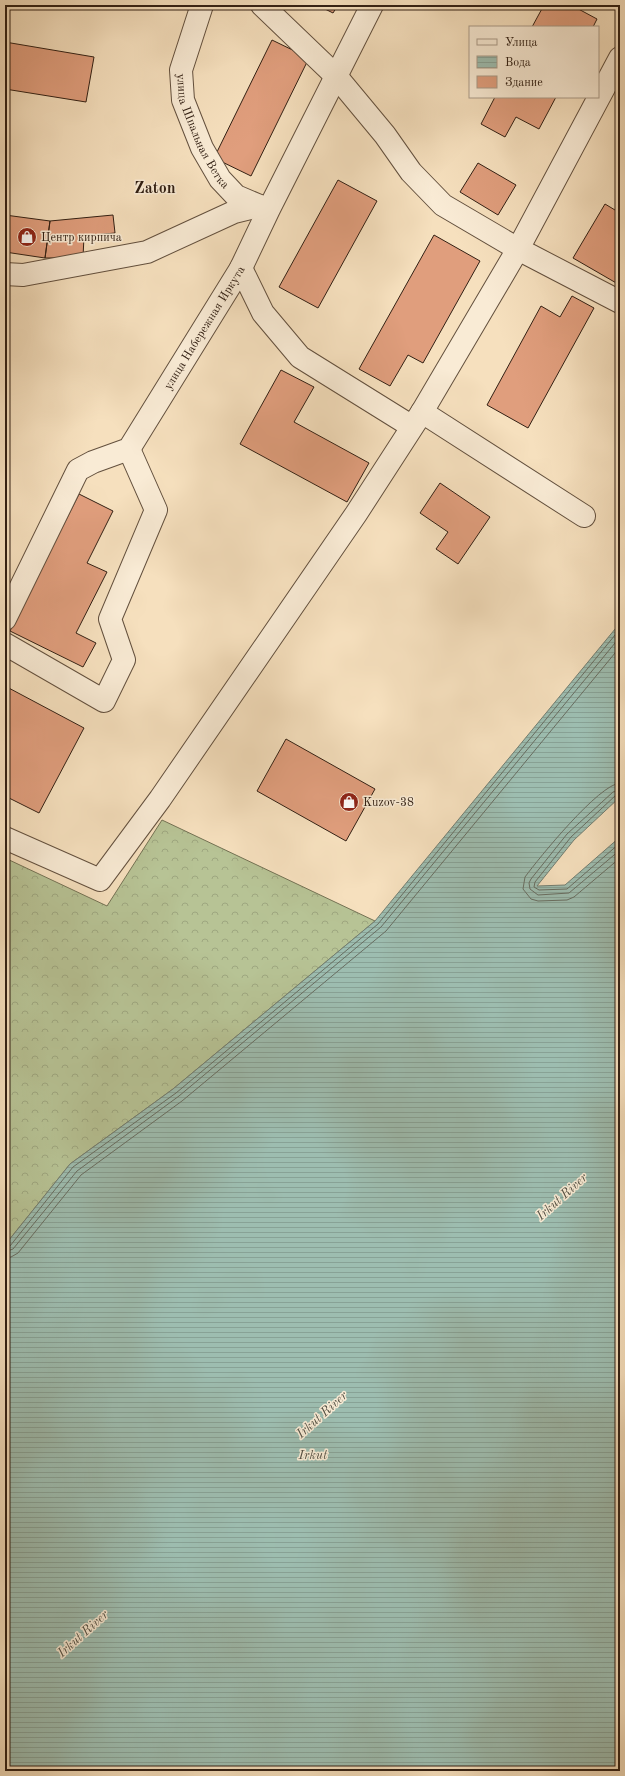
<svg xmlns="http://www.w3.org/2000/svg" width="625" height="1776" font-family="'Old Standard TT',serif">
<defs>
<pattern id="forest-crowns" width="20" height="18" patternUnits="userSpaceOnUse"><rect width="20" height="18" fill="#b7c395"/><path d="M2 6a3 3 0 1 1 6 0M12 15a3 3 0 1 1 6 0" fill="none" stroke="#9ea780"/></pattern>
<pattern id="water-rules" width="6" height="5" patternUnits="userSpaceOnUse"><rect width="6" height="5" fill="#9dbdb0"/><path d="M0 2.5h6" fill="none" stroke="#88a296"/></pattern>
</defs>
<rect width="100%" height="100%" fill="#f6e0be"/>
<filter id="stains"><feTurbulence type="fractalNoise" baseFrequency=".005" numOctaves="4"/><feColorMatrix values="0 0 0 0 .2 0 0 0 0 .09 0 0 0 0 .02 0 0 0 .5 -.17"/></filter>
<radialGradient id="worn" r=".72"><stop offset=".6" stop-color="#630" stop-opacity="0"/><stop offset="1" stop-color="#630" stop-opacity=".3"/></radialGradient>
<path fill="url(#forest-crowns)" stroke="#747254" d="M162,820L375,921L173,1089L70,1164L5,1245V858L107,906Z"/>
<path fill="url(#water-rules)" stroke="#727e72" d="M620,623V797L574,840L537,886L565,885L620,837V1771H5V1245L70,1164L173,1089L375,921Z"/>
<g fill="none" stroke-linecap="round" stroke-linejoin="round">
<path stroke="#686e62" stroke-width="1" d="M620,783C599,784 539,858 525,877L523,889L531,899L538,901L567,900L574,897L620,858
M620,789L613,792L567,834L531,879L529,883L530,889L538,895L569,893L620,850
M620,794L616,795L571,837L535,882L534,887L539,890L567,889L620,843
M5,1247L10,1246L73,1167L176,1093L378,924L620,629
M5,1252L13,1249L77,1171L179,1096L381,927L620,637
M5,1258L11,1257L18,1253L81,1175L182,1101L386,931L620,647"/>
</g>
<path fill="#e09e7d" stroke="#322014" d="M148,5H165V8Z
M317,5H338L333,13Z
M544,5H571L597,19L593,27H532Z
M272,40L309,58L251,176L214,158Z
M5,42L94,57L86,102L5,89Z
M495,97H556L539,129L516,117L505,137L481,124Z
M478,163L516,185L498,215L460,192Z
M338,180L377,201L318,308L279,287Z
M605,204L620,213V280L618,284L573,258Z
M5,215L50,221L45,258L5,252Z
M113,215L115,233L84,236L83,258H45L50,221Z
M434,235L480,261L423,363L408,355L390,386L359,369Z
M572,296L594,308L528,428L487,405L541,306L560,317Z
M281,370L314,387L294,422L369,463L347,502L240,444Z
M440,483L490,517L458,564L436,549L448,532L420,513Z
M79,494L113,511L87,563L107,572L76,633L96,643L83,667L10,631Z
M5,686L84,728L39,813L5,796Z
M286,739L375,789L346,841L257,791Z"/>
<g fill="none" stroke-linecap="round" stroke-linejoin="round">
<g stroke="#63503e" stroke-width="24">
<g id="minor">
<path id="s1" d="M202,5L181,70L183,100L202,148L220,179L236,196L262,207"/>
<path d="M262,5L336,76L385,135L411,172L443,205L518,249L620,302"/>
<path d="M241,268L263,313L300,357L411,426"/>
<path d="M5,274L23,275L147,252L234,212L259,206"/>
<path d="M422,412L584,516"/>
<path id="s2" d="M5,619L78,470L93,462L129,449L241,268L269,209L372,5"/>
<path d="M5,644L104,701L124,660L110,619L156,510L129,449"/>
<path d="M5,838L100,880L160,799L356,514L422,412L518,249L620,58"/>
</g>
</g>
<use href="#minor" stroke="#f9ebd5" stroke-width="22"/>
</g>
<defs>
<g id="shop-disc" transform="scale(1)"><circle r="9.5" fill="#8f2418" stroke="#f9ebd5"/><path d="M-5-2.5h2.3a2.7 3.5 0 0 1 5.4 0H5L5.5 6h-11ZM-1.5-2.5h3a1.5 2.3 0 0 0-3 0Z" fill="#fff"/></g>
</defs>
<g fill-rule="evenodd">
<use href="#shop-disc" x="27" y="237"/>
<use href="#shop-disc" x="349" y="802"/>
</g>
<g text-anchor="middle" stroke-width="3" stroke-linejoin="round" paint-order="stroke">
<g font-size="12" fill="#322014" stroke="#f9ebd5">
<text dy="4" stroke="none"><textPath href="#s1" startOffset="134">улица Шпальная Ветка</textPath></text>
<text dy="4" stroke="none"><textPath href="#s2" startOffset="364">улица Набережная Иркута</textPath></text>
</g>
<g font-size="12" fill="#322014" stroke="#f9ebd5" text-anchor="start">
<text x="41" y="241">Центр кирпича</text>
<text x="363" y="806">Kuzov-38</text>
</g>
<g font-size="13" font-style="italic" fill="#524f43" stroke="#f9ebd5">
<text transform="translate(561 1196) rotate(-42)" y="5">Irkut River</text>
<text transform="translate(321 1414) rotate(-42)" y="5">Irkut River</text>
<text x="313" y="1459">Irkut</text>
<text transform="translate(82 1633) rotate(-42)" y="5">Irkut River</text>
</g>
<g font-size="16" font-weight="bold" fill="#322014" stroke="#f9ebd5">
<text x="155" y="193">Zaton</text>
</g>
</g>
<rect width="625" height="1776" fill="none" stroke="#f6e0be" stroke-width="20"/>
<rect x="6" y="6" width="613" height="1764" fill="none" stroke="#322014" stroke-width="2"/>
<rect x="10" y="10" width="605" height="1756" fill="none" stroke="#322014"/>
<rect x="469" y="26" width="130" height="72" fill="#f9ebd5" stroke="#a99a88"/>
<rect x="477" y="39" width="20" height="6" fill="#f9ebd5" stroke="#a99a88"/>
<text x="505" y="46" font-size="12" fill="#322014">Улица</text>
<rect x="477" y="56" width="20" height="12" fill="url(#water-rules)" stroke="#a99a88"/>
<text x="505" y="66" font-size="12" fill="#322014">Вода</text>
<rect x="477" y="76" width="20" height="12" fill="#e09e7d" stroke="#a99a88"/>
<text x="505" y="86" font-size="12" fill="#322014">Здание</text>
<rect width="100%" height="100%" filter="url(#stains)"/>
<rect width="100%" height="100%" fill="url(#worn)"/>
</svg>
